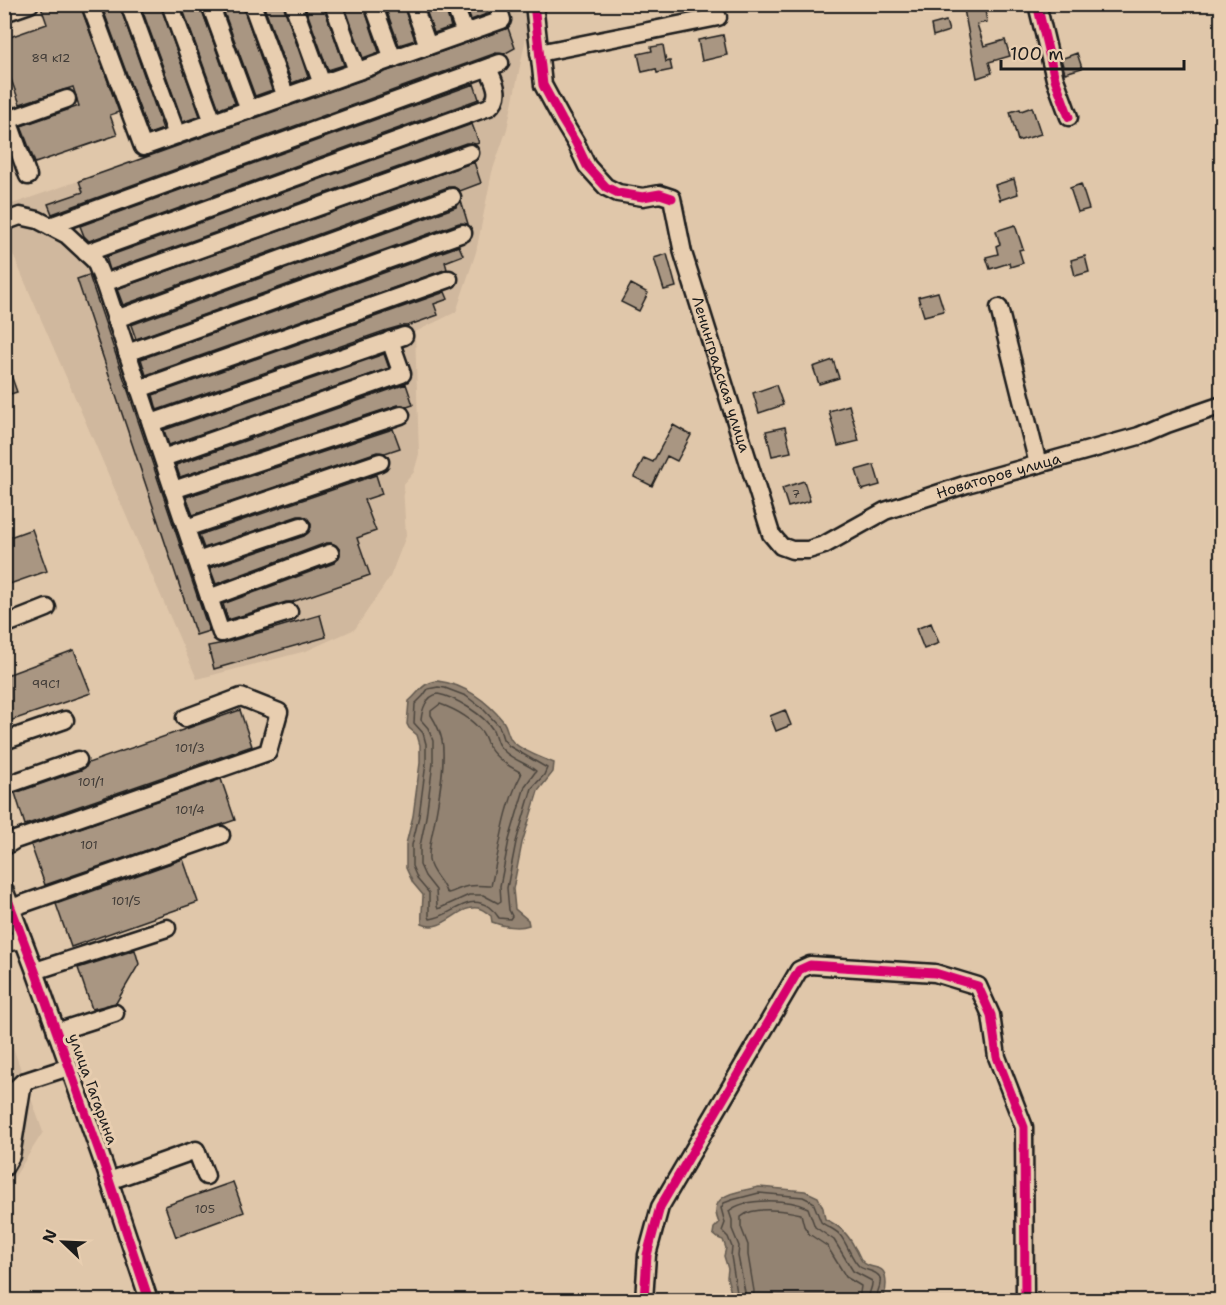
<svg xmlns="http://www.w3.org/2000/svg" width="1226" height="1305" font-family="'Shantell Sans',sans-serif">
<rect width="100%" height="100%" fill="#e0c7aa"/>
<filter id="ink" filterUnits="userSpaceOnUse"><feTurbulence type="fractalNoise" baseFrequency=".0167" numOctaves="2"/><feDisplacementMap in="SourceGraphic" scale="12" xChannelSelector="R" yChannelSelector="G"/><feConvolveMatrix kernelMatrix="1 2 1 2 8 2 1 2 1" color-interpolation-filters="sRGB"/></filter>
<g filter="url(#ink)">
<path fill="#d0b89e" d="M84,5H529L531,13L507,129L492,172L476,252L456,312L415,332L419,454L414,472L403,485L406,536L390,577L355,629L306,651L197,679L5,236L4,207L141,159Z
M4,1022L43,1132L5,1192H4Z"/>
<path fill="#938372" stroke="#635a50" stroke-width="1.5" d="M438,681C464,684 487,701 503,721C508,728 507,736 513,742C524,752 540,757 554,763L553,772L538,791L522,843L513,889L515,909L528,920L529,925C518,929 502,926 492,922L491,916C487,913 483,909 478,908C459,904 443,934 422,924C421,917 423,903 423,895L413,883L406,868V844L413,816L420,763V745L417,735L409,728L407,724L409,701C421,691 421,683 438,681Z
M759,1187L805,1191L818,1197L823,1208L825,1219C840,1226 848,1234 855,1248C858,1252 859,1257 862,1261C872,1273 886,1260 886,1284C886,1292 884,1296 878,1300H728L731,1293L727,1277L728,1269L724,1256L726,1248L723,1240L718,1238L713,1234L714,1228L719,1223C706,1193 738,1192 759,1187Z"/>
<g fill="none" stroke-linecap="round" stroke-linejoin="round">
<path stroke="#4c453e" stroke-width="1.5" d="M438,687L445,688L466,696L483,709L499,726L503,739L509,746L547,768L544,775L532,788L516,842L507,888L509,910L512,916L510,919L499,918C496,913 494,911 489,907C467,892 452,917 430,919L429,916V893L418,880L412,866V845L419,816L426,763V744L423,733L414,723L415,704L423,696L428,689Z
M438,694C455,697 484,715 493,730C497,739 495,743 504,751C513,760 526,763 536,771L525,786L509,840L500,886L501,901L498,903L483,895H469L438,909L437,906L436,890L425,876L420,865V846L426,817L433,763V741L428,728L421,720C422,710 426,696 438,694Z
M440,704C457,710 471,718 482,732C485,736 486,741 488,745C494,758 508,766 520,772L521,775C503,809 500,849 491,886C484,886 477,885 469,886C462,887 455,891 448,893L446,892C442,880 430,872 429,860C428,846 433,833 435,819C439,798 446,761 442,740C440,731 436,723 431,715V711Z
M734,1300L737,1293L731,1256L732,1247L728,1237L722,1231L725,1223L721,1208L724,1203L732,1200L759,1193L803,1197L813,1202L821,1222C827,1227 835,1229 840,1235C847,1243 852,1261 860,1267C866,1271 878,1271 880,1278C882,1287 876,1293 875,1300
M743,1300L745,1292L738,1256L739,1246L732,1229V1220L729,1211C744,1197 790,1199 808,1208L815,1227L834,1240L853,1271L872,1281C873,1288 868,1293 868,1300
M753,1300L754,1291L748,1255V1245L741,1227V1217C753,1206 785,1210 801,1214L804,1226L809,1234L827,1246L846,1277L861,1286L859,1300"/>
</g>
<path fill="#a99682" stroke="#1c1c1c" stroke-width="1.5" d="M40,4H80L119,112L110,115L117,135L35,163L21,126L79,106L73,87L20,104L4,60V39L47,24Z
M101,4H119L163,129L149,134Z
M140,4H160L200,116L183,122Z
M181,4H200L235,103L219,109Z
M221,4H242L272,90L255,96Z
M263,4H283L308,77L292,83Z
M304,4H323L344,65L328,70Z
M344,4H363L379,52L363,58Z
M384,4H403L415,40L399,45Z
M424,4H444L451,27L434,33Z
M465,4H487L489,13L471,20Z
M963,4H984L987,22L977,24L984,46L1005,40L1010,56L989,62L992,73L977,78Z
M946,21L949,31L933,36L931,25Z
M508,28L515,48L504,54L496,53L52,214L48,204L83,192L79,181Z
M723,35L727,55L702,61L698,40Z
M663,45L666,62L670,61L672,70L657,73L656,69L642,72L638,54L652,51L651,47Z
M1077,53L1082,68L1065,73L1061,59Z
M474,84L479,99L89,241L84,236L80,226Z
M1032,107L1041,134L1018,141L1010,112L1020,109L1021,111Z
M472,124L479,143L476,144L471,143H466L110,270L106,257Z
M474,162L481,183L460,191L454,187H448L123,305L117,289Z
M1014,179L1018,194L1000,200L995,185Z
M1081,184L1089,209L1078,212L1070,188Z
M461,201L468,224L459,223L136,339L131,325L456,207Z
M1015,225L1023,249L1019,250L1023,263L1010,267L1009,263L990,269L986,257L998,254L996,246L1000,244L996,231Z
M459,246L463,255L445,262L447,269L146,375L141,359Z
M667,254L676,287L664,290L654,258Z
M1085,256L1089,272L1075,276L1071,260Z
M89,275L209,631L196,635L77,279Z
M631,284L648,293L639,311L621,302Z
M445,292L448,299L434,304L438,315L407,326H401L387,330L157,410L153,395Z
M938,292L944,311L924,316L918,297Z
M384,354L389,368L169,445L164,430Z
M833,360L839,378L819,384L813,367Z
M4,361H6L17,392L4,396Z
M406,384L413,405L407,407L403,405H398L180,477L176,465Z
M776,385L783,405L759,413L753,393Z
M849,405L859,441L838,446L829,411Z
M673,425L691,435L677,461L667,456L652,486L634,477L644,458L653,462Z
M785,427L791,452L772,456L766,431Z
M393,429L400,448L385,453L377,452L193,515L186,497Z
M874,465L880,485L862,490L856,470Z
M376,475L382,494L364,500L376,531L357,538L370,575L292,602H286L228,620L223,604L334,563L338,559L340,555V550L336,545L331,543H326L216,584L210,568L304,536L309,532L311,527V523L307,518L302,516H298L204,548L199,535Z
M804,481L810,501L788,507L782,488Z
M32,529L47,571L4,586V539Z
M320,615L326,637L214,669L208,646L224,643Z
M931,623L939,643L924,649L916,629Z
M74,650L91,693L4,723V676Z
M240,710L252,746L25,825L15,793L81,770L86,767L88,763Z
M785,710L791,725L776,731L770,716Z
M221,779L235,820L45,885L31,845Z
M183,859L198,902L71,947L56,904Z
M135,950L139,964L116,1003L92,1009L78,968Z
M233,1182L244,1212L176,1237L165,1206Z"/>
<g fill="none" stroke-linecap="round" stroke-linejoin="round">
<g stroke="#1c1c1c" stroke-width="21">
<g id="minor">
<path d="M90,4L143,147L502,20L497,4"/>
<path d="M129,4L177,135"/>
<path d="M170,4L213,122"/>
<path d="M210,4L249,110"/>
<path d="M252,4L286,97"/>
<path d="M293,4L322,84"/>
<path d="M333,4L357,71"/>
<path d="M373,4L393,59"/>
<path d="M413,4L428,46"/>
<path d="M454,4L465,33"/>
<path id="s1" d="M534,4L543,85L562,120L576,143L587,166L606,187L618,193L643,197L660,194L672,198L683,253L771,534L781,546L792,550H808L824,545L885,511L967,484L1139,436L1167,424L1222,405"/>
<path d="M1037,4L1055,79L1069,117"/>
<path d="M4,13L30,4"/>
<path d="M539,53L718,17"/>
<path d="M4,109L28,176"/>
<path d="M8,120L67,99"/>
<path d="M4,222L20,216L38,220L67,235L95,261L104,283L221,633L289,612"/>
<path d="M50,226L500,63"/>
<path d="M86,253L489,107C503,95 494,82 488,68"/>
<path d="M104,283L470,153"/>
<path d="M999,308L1038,464"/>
<path d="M116,319L452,197"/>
<path d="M127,353L463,233"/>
<path d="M139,389L449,279"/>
<path d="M151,423L404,336"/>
<path d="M163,458L402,374L390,340"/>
<path d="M173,490L401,415"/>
<path d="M186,528L380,462"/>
<path d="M197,561L301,526"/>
<path d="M209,598L330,553"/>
<path d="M4,625L47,608"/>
<path d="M4,741L65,720"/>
<path d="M4,786L78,760"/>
<path d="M4,847L15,840L268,752L279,712L241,697L185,718"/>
<path d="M4,889L35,971L105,1168L149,1300"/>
<path d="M11,908L221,835"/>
<path d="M4,943L23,940"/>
<path d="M35,971L167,928"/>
<path d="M56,1032L115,1013"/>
<path d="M4,1099L23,1082L69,1067"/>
<path d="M4,1168L11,1156L23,1082"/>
<path d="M109,1181L196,1150L206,1176"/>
<path d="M644,1300L647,1255L660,1207L799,970L810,965L935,973L978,986L991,1015L997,1057L1024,1127L1025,1300"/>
</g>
</g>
<use href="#minor" stroke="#e8ceb0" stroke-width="16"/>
<g stroke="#e8ceb0" stroke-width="13">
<path id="cycleway" d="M534,4L543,85L562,120L576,143L587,166L606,187L618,193L643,197L660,194L672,198
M1037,4L1055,79L1069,117
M4,889L35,971L105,1168L149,1300
M644,1300L647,1255L660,1207L799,970L810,965L935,973L978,986L991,1015L997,1057L1024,1127L1025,1300"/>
</g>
<use href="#cycleway" stroke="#d6006c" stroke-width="9"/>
</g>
</g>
<g text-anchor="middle" stroke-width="6" stroke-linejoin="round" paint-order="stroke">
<g font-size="12" fill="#3f3a36">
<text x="51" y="62">89 к12</text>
<text x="796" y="498">7</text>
<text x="46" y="688">99С1</text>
<text x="190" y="752">101/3</text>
<text x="91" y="786">101/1</text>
<text x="190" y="814">101/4</text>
<text x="89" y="849">101</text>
<text x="126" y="905">101/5</text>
<text x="205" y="1213">105</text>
</g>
<g font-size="15" fill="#1c1c1c" stroke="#e8ceb0">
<text dy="5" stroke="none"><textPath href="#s1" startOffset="454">Ленинградская улица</textPath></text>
<text dy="5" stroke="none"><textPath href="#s1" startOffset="870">Новаторов улица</textPath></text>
<text transform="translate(93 1089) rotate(70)" y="5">улица Гагарина</text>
</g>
</g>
<rect width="1226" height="1305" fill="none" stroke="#e8ceb0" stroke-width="24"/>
<rect x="12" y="12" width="1202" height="1281" fill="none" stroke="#1c1c1c" stroke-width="2" filter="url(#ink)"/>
<g transform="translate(63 1242) rotate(293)" stroke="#e8ceb0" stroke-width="4.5" paint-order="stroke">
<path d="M0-4.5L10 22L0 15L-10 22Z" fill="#1c1c1c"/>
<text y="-9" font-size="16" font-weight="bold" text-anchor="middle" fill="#1c1c1c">N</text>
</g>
<path d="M1001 60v9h183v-9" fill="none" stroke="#1c1c1c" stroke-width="3"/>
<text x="1010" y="60" font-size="18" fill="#1c1c1c" stroke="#e8ceb0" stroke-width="4.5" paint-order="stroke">100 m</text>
</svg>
